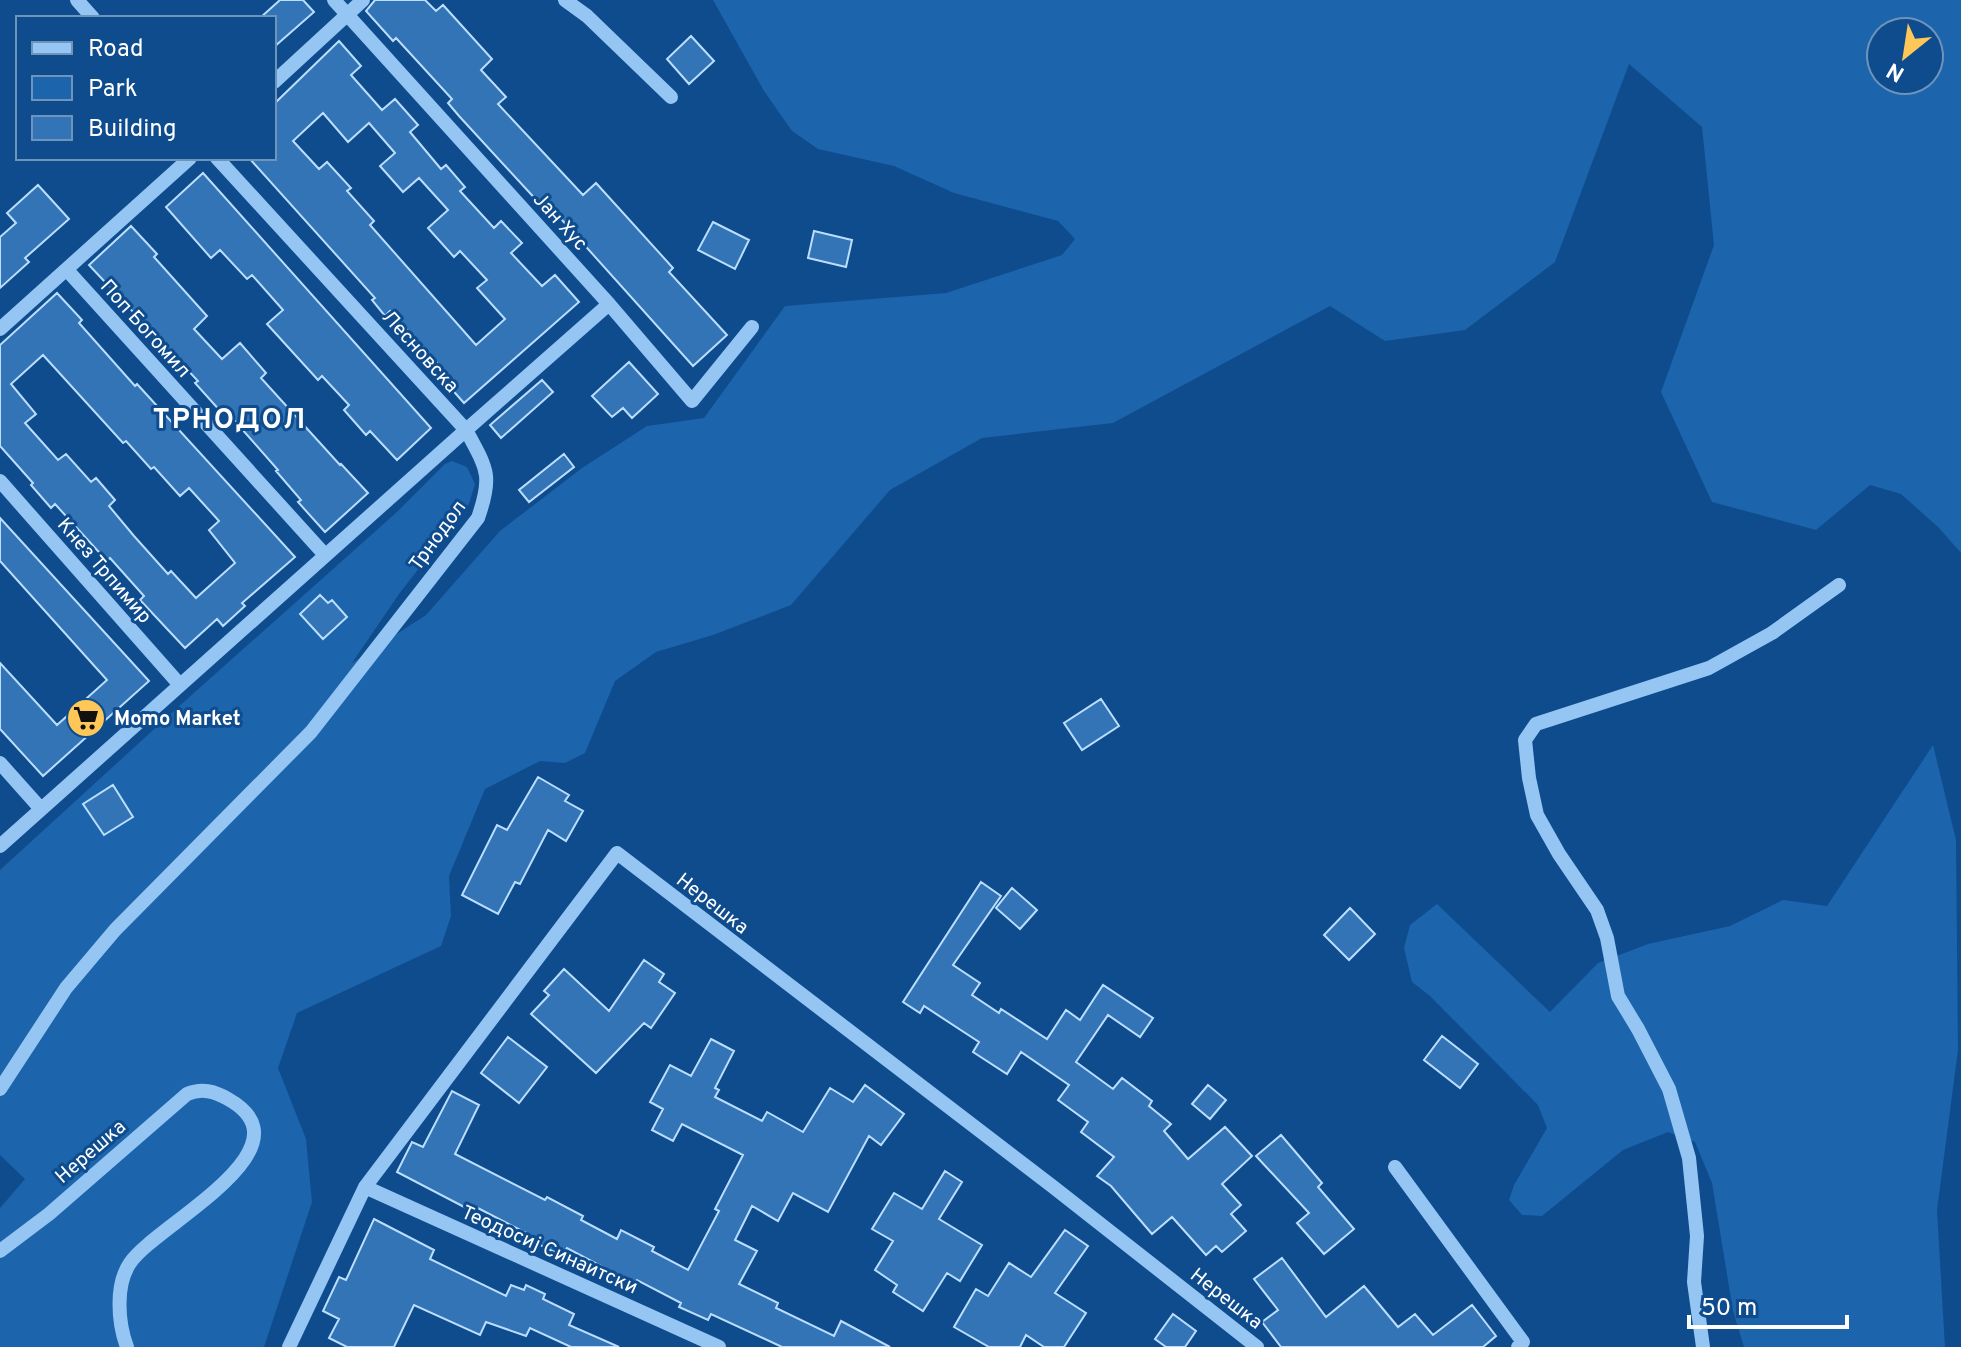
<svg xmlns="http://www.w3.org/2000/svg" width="1961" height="1347" font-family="Overpass,sans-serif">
<rect width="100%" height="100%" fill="#0e4c8d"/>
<path fill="#1c64ab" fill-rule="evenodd" d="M713,0H1961V553L1939,528L1901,494L1870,485L1816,530L1712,502L1661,392L1714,245L1702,127L1629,64L1555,262L1465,330L1385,341L1330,306L1113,423L982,438L890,490L791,605L713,635L656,652L615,681L585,753L565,763L540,761L485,789L449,876L451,916L441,946L297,1013L278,1068L306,1139L312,1202L264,1347H0V1208L25,1179L0,1155V870L186,700L398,511L445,464L452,461L467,467L475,484L469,504L399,594L352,663L426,615L500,531L582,468L647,426L704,418L785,306L946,293L1062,255L1075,239L1058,221L954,193L894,166L818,149L792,131L764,91ZM1881,32H1929V80H1881Z
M1933,745L1956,840L1958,1050L1937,1210L1945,1347H1744L1733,1311L1712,1183L1695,1142L1668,1132L1623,1150L1542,1216L1522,1215L1509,1200L1514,1185L1547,1128L1538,1105L1430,996L1412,982L1404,948L1410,925L1437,904L1550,1012L1598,963L1648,944L1730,926L1783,900L1827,906Z"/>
<path fill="#3274b5" stroke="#bcdefe" stroke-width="2" fill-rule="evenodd" d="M280,0H303L314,12L274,47V18H260Z
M375,0H425L436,11L443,5L492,59L481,70L506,97L498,104L583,195L596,183L673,268L669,272L727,335L693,366L553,210L551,212L542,202L540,204L459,116L448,103L452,99L396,38L393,41L366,11Z
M691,36L714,61L689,84L667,59Z
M339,41L361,66L351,75L382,110L395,99L418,125L410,132L441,169L446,165L465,187L460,191L494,228L501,221L522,243L511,253L542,286L555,275L579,302L464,403L440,376L445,372L390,311L385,316L372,300L375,298L249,158H274V104ZM323,113L348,142L369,123L395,153L380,166L403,192L419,178L448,210L428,228L454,257L460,251L487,280L477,288L505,319L476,345L370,225L374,221L347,191L351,188L327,162L319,169L293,141Z
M203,173L431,428L397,460L370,431L366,435L344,410L349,405L322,376L318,380L267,324L283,310L252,275L247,279L220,250L211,258L166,207Z
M38,185L69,219L25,258L29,262L0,288V237L16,223L7,213Z
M713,222L749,240L735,269L698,250Z
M131,226L157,254L154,257L207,316L194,329L222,359L240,343L266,373L261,378L340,465L341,464L368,493L325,532L298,502L301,500L276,471L278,470L225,410L222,413L195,383L198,381L89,265Z
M814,231L852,240L846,267L808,258Z
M57,293L82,320L79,323L135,386L137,384L295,557L242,603L245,606L223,626L217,619L185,648L140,600L144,596L110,558L107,561L55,504L51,508L31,485L33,483L0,446V345ZM43,355L123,443L126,441L151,469L154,467L180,496L189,488L219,521L209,530L235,563L196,598L171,571L168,574L134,536L109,506L115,500L96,478L91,482L66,454L58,460L25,423L36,414L11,384Z
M629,362L658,394L632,418L623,408L612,417L592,396Z
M542,380L553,392L501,438L490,425Z
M564,454L574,467L529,502L519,490Z
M0,518L149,681L43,776L0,729V663L57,725L107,680L0,561Z
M320,595L328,603L332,600L347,617L323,639L300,614Z
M1101,699L1119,726L1082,750L1064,723Z
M538,777L569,795L565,801L583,811L566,841L548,830L520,884L515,882L498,914L462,895L497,825L507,830Z
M113,785L133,817L104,835L83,804Z
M981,882L1001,896L953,965L980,983L972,995L999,1013L1001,1009L1047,1039L1066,1010L1080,1020L1103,985L1153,1018L1140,1037L1108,1015L1076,1062L1113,1089L1122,1078L1152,1101L1149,1106L1171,1124L1164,1131L1188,1159L1225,1127L1252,1156L1222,1184L1241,1205L1231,1214L1246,1231L1222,1252L1216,1246L1206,1255L1172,1217L1152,1234L1111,1186L1097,1176L1114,1157L1081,1132L1088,1122L1058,1100L1069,1085L1021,1052L1007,1074L973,1052L979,1042L924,1006L920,1013L903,1002Z
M1012,888L1037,910L1020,929L996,908Z
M1350,908L1375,934L1349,960L1324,935Z
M644,960L664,974L659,982L675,993L651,1028L644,1023L596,1073L531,1014L549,995L544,991L564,969L609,1011Z
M1442,1036L1478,1064L1460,1088L1424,1060Z
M508,1037L547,1067L519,1103L481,1073Z
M711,1039L734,1051L715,1088L719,1090L715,1097L762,1121L767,1112L803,1132L830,1088L853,1102L865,1085L904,1114L881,1145L869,1136L828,1212L793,1193L778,1221L752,1206L735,1240L757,1251L739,1284L778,1303L776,1308L834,1336L841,1321L890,1347H782L711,1314L708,1320L679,1307L681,1303L637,1280L635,1284L567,1248L562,1256L526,1238L528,1234L472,1205L470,1210L397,1172L412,1142L423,1147L452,1091L479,1105L455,1154L545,1200L547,1197L583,1216L581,1220L617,1239L621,1230L654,1247L652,1251L688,1270L719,1211L715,1209L743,1155L682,1124L673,1141L652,1130L663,1109L650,1102L670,1065L691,1076Z
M1208,1085L1226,1100L1210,1119L1192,1104Z
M1281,1135L1322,1183L1318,1187L1354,1229L1324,1254L1297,1223L1309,1213L1256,1156Z
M945,1171L962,1182L939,1219L982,1245L960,1281L947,1273L923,1311L893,1292L897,1285L875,1270L893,1241L872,1229L894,1193L922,1209Z
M374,1219L434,1250L430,1259L506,1296L511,1285L524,1290L526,1285L545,1294L543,1299L574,1314L569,1325L619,1347H571L530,1328L526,1336L486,1322L480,1335L414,1305L394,1347H347L329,1338L339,1319L323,1311L339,1277L346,1280Z
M1065,1230L1088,1246L1055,1293L1086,1313L1064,1347H1044L1026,1335L1020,1347H989L954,1327L976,1289L988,1296L1009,1263L1031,1277Z
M1282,1258L1326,1317L1364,1286L1398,1327L1415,1314L1433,1335L1472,1305L1496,1336L1483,1347H1281L1262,1322L1278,1310L1254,1279Z
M1173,1314L1196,1331L1185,1347H1166L1155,1339Z"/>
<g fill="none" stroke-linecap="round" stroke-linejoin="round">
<path stroke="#95c5f3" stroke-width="14" d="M77,0L93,18
M334,0L609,304L692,401L752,327
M565,0L587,16L671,97
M274,82L363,0
M217,158L466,430L609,304
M67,270L325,555
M0,329L190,158
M0,481L180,685
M0,763L41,809
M0,846L466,430C487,469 493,475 478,518L311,732L115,930L66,988L0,1089
M1395,1167L1523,1342L1518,1347
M365,1187L719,1347
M0,1251L49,1214L187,1094C202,1088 214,1091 228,1099C316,1148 155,1225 130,1263C115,1285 118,1323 127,1347
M289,1347L365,1187L617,853L1052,1186L1257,1347
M1703,1347L1694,1282L1697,1236L1689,1158L1669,1089L1638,1029L1618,996L1607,938L1597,910L1559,854L1537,815L1529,778L1525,740L1536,724L1709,668L1772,633L1839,585"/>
</g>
<defs>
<g id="supermarket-disc" transform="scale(2)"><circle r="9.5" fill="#ffc658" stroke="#0e4c8d"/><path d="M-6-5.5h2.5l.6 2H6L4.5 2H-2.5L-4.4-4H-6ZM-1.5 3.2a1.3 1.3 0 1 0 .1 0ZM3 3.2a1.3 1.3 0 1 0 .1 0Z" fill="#111"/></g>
</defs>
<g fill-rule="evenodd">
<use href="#supermarket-disc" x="86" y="718"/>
</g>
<g text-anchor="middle" stroke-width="6" stroke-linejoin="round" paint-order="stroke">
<g font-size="20" fill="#fff" stroke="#0e4c8d">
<text transform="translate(561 221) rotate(48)" y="7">Јан Хус</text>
<text transform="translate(146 328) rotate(48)" y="7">Поп Богомил</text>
<text transform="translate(421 351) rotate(48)" y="7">Лесновска</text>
<text transform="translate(437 535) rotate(-54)" y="7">Трнодол</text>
<text transform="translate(105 570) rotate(49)" y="7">Кнез Трпимир</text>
<text transform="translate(713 903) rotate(38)" y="7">Нерешка</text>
<text transform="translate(90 1151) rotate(-41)" y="7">Нерешка</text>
<text transform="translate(550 1249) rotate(24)" y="7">Теодосиј Синаитски</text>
<text transform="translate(1227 1298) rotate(38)" y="7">Нерешка</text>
</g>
<g font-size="20" font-weight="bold" fill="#fff" stroke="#0e4c8d" text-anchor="start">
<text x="114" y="725">Momo Market</text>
</g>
<g font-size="28" font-weight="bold" letter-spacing="2" fill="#fff" stroke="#0e4c8d">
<text x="230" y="428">ТРНОДОЛ</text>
</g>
</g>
<rect x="16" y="16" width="260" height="144" fill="#0e4c8d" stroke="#6e94bb" stroke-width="2"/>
<rect x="32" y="42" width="40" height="12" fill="#95c5f3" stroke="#6e94bb" stroke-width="2"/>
<text x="88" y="56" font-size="24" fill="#ffffff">Road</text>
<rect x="32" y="76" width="40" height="24" fill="#1c64ab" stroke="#6e94bb" stroke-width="2"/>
<text x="88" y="96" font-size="24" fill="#ffffff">Park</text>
<rect x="32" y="116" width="40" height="24" fill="#3274b5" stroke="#6e94bb" stroke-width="2"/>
<text x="88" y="136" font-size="24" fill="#ffffff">Building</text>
<g transform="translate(1905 56) rotate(210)"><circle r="38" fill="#0e4c8d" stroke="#6e94bb" stroke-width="2"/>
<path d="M0-6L14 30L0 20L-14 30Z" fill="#ffc658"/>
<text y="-12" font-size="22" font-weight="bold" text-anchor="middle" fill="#ffffff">N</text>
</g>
<path d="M1689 1315v12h158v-12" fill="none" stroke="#ffffff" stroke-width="4"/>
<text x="1701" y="1315" font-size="24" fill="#ffffff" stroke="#0e4c8d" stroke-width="6" paint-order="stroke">50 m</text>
</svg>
